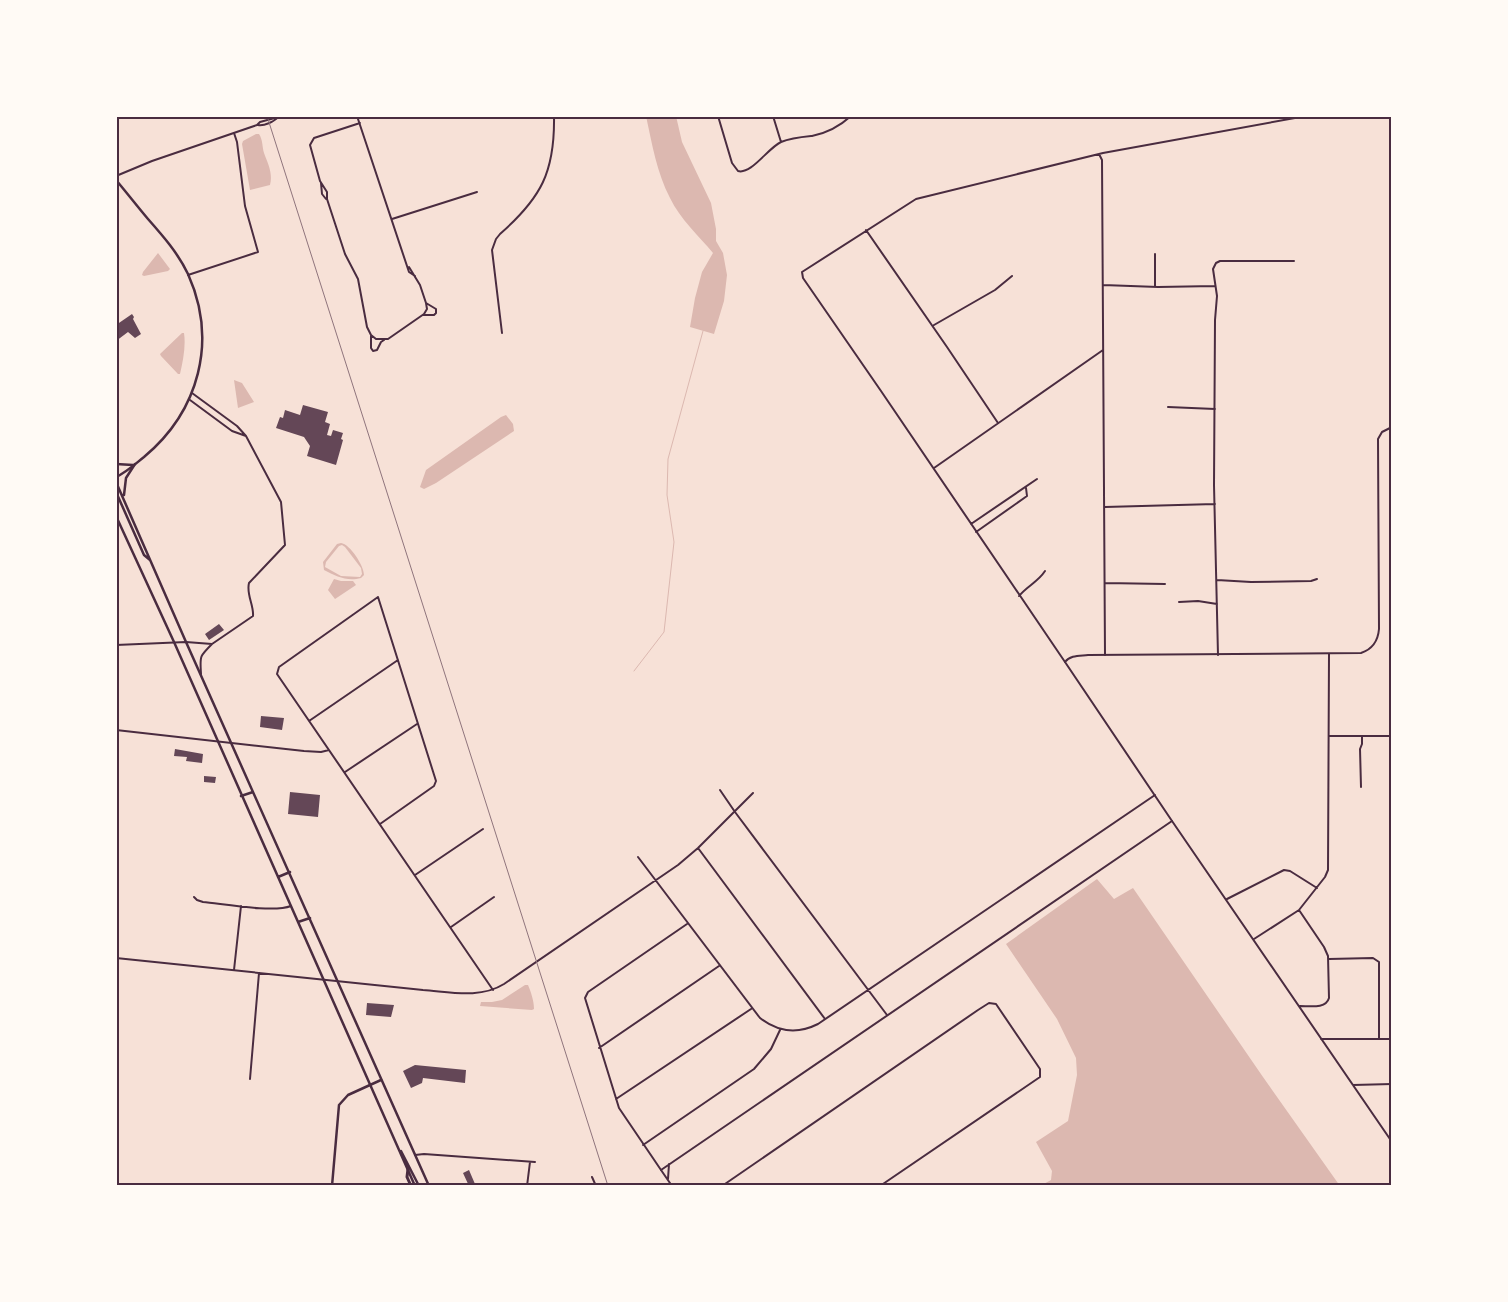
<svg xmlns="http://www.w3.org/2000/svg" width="1508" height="1302" font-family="Quicksand,sans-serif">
<rect width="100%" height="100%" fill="#f7e1d7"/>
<path fill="#dcb8b0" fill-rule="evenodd" d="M646,116H676L682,142L711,203L716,229V241L723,253L727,275L724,301L714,334L690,327L695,298L702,272L713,253C699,236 680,219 670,198C657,173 652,144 646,116Z
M256,134H259C263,140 262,147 264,153C268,164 273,173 270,185L250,190L242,144L243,141Z
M158,253L170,269L168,271L144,276L142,275L143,272Z
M182,333H184C186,346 183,361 180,374H178L161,356L160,354Z
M234,380L242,383L254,402L238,408Z
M506,415L513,424L514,431L436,483L424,489L420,487L426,470L501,417Z
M341,543C350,544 364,566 364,575L361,578C347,582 336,576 324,570L323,562L337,544ZM342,545L345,547L361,568L362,574L360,577L341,576L325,567L326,562L339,546Z
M334,579L341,581H353L356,585L335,599L328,590Z
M1097,879L1114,899L1133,888L1263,1077L1340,1186H1040L1051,1180L1052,1171L1036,1142L1068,1121L1077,1075L1076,1058L1057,1019L1006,944Z
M525,985H528C531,992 534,1001 534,1009L532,1010L480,1006L481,1002H492L502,1000Z"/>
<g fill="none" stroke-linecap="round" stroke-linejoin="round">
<path stroke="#dcb8b0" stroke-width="1" d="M634,671L664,632L674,542L667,495L668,459L703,331"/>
</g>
<path fill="#644757" d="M132,314L134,317L133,319L141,334L135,338L128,332L116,341V325Z
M303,405L328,412L325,422L330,424L327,435L331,436L333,430L343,433L341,439L343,440L336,465L307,456L310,446L304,437L276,428L280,417L283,418L285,410L300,415Z
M219,624L224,630L209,640L205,634Z
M261,716L284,718L282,730L260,727Z
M175,749L203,754L202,763L186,761L187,757L174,756Z
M204,776L216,777L215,783L204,782Z
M290,792L320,795L318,817L288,814Z
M367,1003L394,1005L391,1017L366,1015Z
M415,1065L466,1070L465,1083L423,1078L422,1083L411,1088L403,1071Z
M469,1170L475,1184L470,1186H469L463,1173Z"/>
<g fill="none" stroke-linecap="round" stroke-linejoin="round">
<path stroke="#4a2c40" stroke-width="2" d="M357,116L409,272L415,276
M718,116L732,163L738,171C751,175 768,148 781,142C791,138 802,137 812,136C827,133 840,126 851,116
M773,116L781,142
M360,123L314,138L310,145L320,181L327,192V199L345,254L358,279L367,327L371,335L376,339H388L424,314L427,309L426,303
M1099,154L1102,160L1105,655
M321,183L322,194L326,199
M392,219L477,192
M866,230L947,347L998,423
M409,267L420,285L426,303L436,309V313L434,315H423
M188,275L258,252L245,206L237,142L234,133
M1103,285L1158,287L1215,286
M1155,287V254
M934,325L995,290L1012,276
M502,333L492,250L496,239L500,234C541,198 555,172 554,116
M371,336V348L373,351L377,350L381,342L384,340
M190,400L232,431L246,436
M1168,407L1215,409
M934,468L1103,350
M1105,507L1215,504
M971,524L1037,479
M976,532L1027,496L1026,488
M1217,580L1251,582L1311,581L1317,579
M1105,583L1165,584
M1019,596C1027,586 1038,582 1045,571
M1179,602L1198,601L1217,604
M116,645L186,642L212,644L253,616C254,605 246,594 249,583L285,545L281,502L246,436L237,426L192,393
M1218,655L1214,485L1215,320L1217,296L1213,269L1216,263L1220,261H1294
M1065,662L881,391L803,278L802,272L916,199L1103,153L1306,116
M201,674C200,656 199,657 212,644
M309,721L398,660
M116,730L304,751L321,752L329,750
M1329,736H1392
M345,772L417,724
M1361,787L1360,749L1362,744V736
M720,790L735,812L887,1015
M1172,821L1392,1142
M380,824L434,786L436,781L378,597L279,667L277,674L493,990
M698,848L825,1019
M638,857L760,1018C778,1032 798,1034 818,1024L1155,795
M415,875L483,829
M194,897L197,900L203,902C224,904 273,913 291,906
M1227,899L1284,870L1290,871L1317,888
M1299,910L1324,947L1328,956L1329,998C1326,1009 1310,1006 1300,1006
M451,927L494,897
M1254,939L1299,910L1325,877L1328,870L1329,654
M116,958L423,990C451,992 480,999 504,984L678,865L698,848L753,793
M1329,959L1373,958L1379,962V1039
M234,970L241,906
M1321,1039H1392
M599,1048L719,966
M250,1079L259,973
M1353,1085L1392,1084
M616,1099L751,1009
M643,1145L754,1069L771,1049L780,1030
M415,1155L424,1154L535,1162
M661,1170L619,1108L585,998L588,992L687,924
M592,1177L596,1186
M527,1186L530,1162
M722,1186L978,1010L989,1003L996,1004L1040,1069V1077L880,1186"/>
<path stroke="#4a2c40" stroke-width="2" d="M258,125C264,126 274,122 278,117
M116,176L152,161L257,125L260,122L282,116
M668,1179L669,1164
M672,1186L661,1170L1172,821L1065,662C1070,655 1080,656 1088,655L1361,653C1373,649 1378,641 1379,629L1378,439L1382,432L1392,427"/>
<path stroke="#4a2c40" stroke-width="2.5" d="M116,180C127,193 137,206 148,219C163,236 178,253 188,274C218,341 199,411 144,457C135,464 127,472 116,477
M116,1185L120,1186
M332,1186L339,1105L348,1095L381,1080"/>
<path stroke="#4a2c40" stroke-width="2.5" d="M116,464L133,465
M116,482L186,642L429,1186
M116,492L144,555L150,560
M124,495L126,478L135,464
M116,516L174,642L415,1186
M241,796L253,792
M278,877L290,872
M298,922L310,918
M401,1151L419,1186"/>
<path stroke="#4a2c40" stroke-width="3" d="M408,1169L407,1177L411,1186"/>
<path stroke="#8f747c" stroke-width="1" d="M267,116L608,1186"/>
</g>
<rect width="1508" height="1302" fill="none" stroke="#fffaf5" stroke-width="235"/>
<rect x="118" y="118" width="1272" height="1066" fill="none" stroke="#4a2c40" stroke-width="2"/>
</svg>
